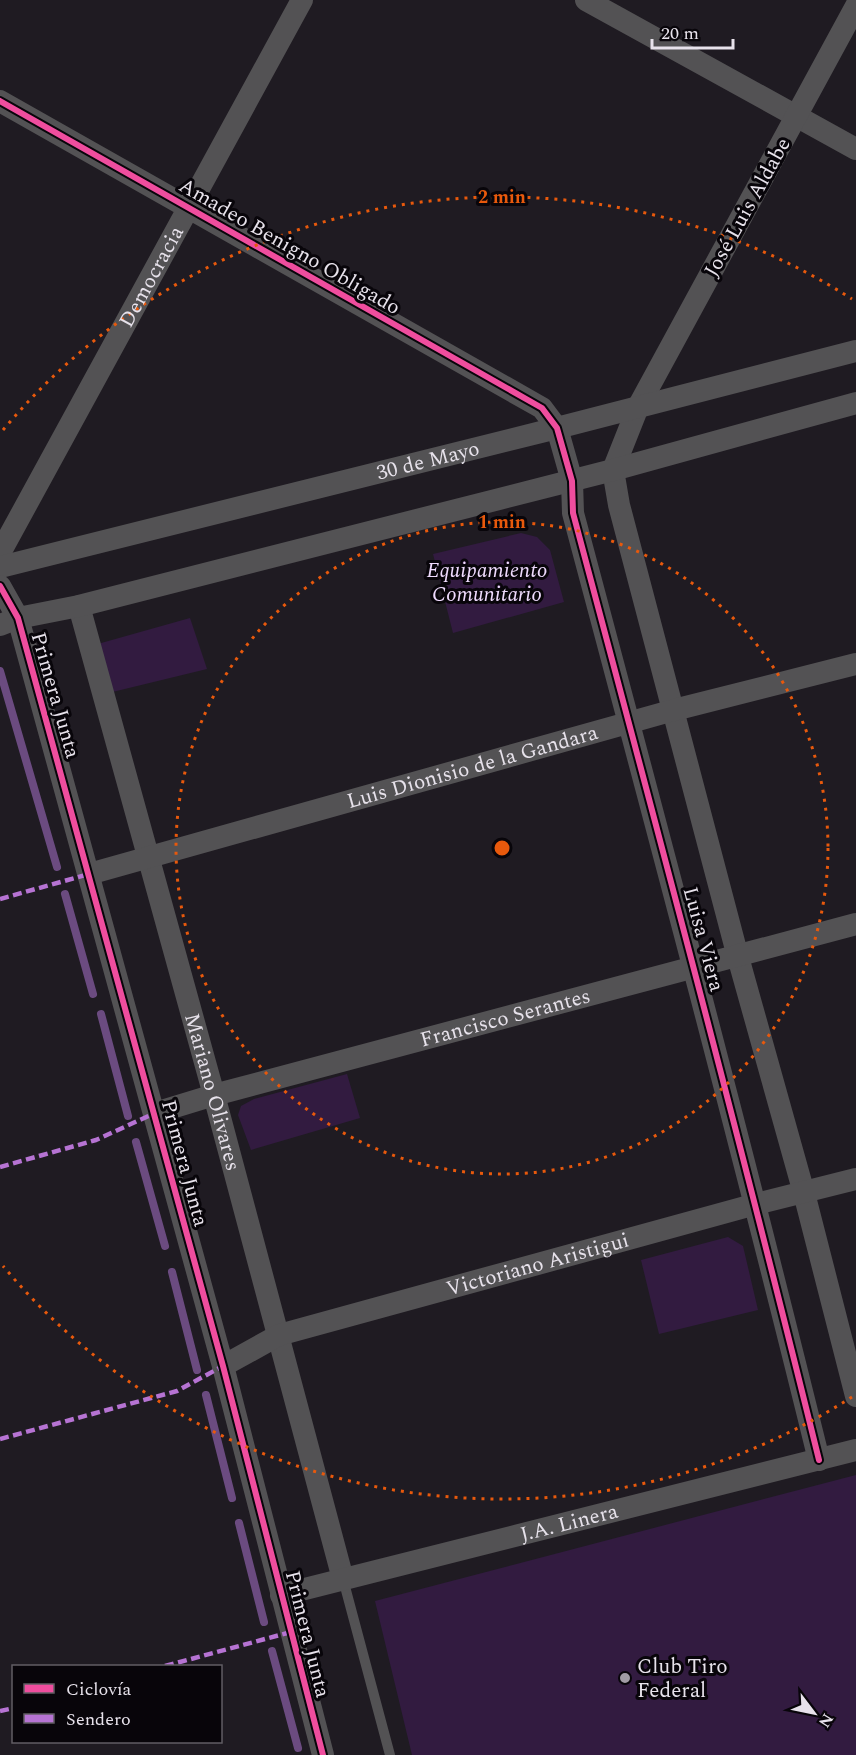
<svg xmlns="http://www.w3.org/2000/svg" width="856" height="1755" font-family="Spectral,serif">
<rect width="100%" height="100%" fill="#1f1b22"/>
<path fill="#321b40" d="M521,533L537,537L550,550L564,602L453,633L433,554Z
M190,618L207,669L96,696L87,647Z
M347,1074L360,1118L251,1150L238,1115L241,1106L254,1099Z
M728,1237L743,1246L758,1310L659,1334L641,1260Z
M856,1475V1755H412L375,1601Z"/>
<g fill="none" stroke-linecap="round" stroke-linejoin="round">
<path stroke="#6b4b80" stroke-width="8" d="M0,671L57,867
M65,894L93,994
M101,1014L128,1116
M136,1142L165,1246
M172,1272L197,1370
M206,1395L232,1498
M239,1523L264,1622
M272,1651L298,1748"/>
<path stroke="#535254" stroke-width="10" d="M343,1579L390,1755"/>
<g stroke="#535254" stroke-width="22">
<path d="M586,0L856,149"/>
<path d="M856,6L638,407L613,470L619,505L738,957L804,1193L856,1396"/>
<path d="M0,101L542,408L557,428L572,481L573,513C657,828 741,1143 819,1460"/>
<path id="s1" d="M0,553L302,0"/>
<path id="s2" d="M0,567L557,428L856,351"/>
<path d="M0,586L18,618L223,1366L323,1755"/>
<path id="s3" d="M79,606L214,1095L343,1579"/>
<path d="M0,625L18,618L79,606L613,470L856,403"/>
<path id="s4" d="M89,874L674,710L856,664"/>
<path id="s5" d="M155,1113L214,1095L856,924"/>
<path id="s6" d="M223,1366L279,1335L756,1204L856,1179"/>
<path id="s7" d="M281,1595L856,1450"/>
</g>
<path stroke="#b673d3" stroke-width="4.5" stroke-dasharray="9 4.5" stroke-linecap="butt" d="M0,899L89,874
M0,1167L96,1140L155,1113
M0,1439L177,1391L223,1366
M165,1666L291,1632
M0,1711L14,1708"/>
<g stroke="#08050a" stroke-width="10">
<path id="cycleway" d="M0,101L542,408L557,428L572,481L573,513C657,828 741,1143 819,1460
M0,586L18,618L223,1366L323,1755"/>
</g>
<use href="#cycleway" stroke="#ef4d9e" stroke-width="6"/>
</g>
<g fill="none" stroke="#e8590c" stroke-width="3" stroke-dasharray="3 6">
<circle cx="502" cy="848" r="326"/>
<path d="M852 1397A651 651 0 0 1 3 1266M3 430A651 651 0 0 1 852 299"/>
</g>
<circle fill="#a19ca5" stroke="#08050a" stroke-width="2" cx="625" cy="1678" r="6"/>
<g text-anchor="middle" stroke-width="6" stroke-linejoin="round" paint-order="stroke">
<g font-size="21" fill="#e7e2eb" stroke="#08050a">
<text transform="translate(747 207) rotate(-61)" y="7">José Luis Aldabe</text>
<text transform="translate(290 246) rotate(30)" y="7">Amadeo Benigno Obligado</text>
<text dy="7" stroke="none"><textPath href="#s1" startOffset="315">Democracia</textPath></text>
<text dy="7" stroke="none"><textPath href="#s2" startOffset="441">30 de Mayo</textPath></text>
<text transform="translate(56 695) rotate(74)" y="7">Primera Junta</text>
<text dy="7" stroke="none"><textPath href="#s4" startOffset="398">Luis Dionisio de la Gandara</textPath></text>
<text transform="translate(704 939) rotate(75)" y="7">Luisa Viera</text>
<text dy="7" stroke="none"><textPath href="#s5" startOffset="363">Francisco Serantes</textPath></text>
<text dy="7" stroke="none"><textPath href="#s3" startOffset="504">Mariano Olivares</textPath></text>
<text transform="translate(185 1163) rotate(75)" y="7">Primera Junta</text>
<text dy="7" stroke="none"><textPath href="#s6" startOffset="332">Victoriano Aristigui</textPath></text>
<text dy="7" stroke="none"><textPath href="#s7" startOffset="297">J.A. Linera</textPath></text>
<text transform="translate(308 1634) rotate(76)" y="7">Primera Junta</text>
</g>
<g font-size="21" font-style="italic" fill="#efdbfe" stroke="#08050a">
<text x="487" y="577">Equipamiento<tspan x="487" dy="24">Comunitario</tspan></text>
</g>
<g font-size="21" fill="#e7e2eb" stroke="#08050a" text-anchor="start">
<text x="637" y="1673">Club Tiro<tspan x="637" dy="24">Federal</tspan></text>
</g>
</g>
<circle cx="502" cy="848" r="9" fill="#e8590c" stroke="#08050a" stroke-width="3"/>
<g font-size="18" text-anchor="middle" font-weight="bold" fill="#e8590c" stroke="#08050a" stroke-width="6" stroke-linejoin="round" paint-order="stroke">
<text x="502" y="203">2 min</text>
<text x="502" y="528">1 min</text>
</g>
<rect x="12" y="1665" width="210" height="78" fill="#08050a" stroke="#615d64" stroke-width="1.5"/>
<rect x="24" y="1684" width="30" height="9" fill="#ef4d9e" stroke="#615d64" stroke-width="1.5"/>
<text x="66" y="1695" font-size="18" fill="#e7e2eb">Ciclovía</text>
<rect x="24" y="1714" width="30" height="9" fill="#b673d3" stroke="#615d64" stroke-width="1.5"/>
<text x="66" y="1725" font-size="18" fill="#e7e2eb">Sendero</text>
<g transform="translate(814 1713) rotate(122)" stroke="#08050a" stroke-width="4.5" paint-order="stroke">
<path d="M0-4.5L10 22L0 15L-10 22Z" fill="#e7e2eb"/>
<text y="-9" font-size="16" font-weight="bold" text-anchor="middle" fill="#e7e2eb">N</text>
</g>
<path d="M652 39v9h81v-9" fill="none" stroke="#e7e2eb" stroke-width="3"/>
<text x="661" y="39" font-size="18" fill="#e7e2eb" stroke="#08050a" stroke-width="4.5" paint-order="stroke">20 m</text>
</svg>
